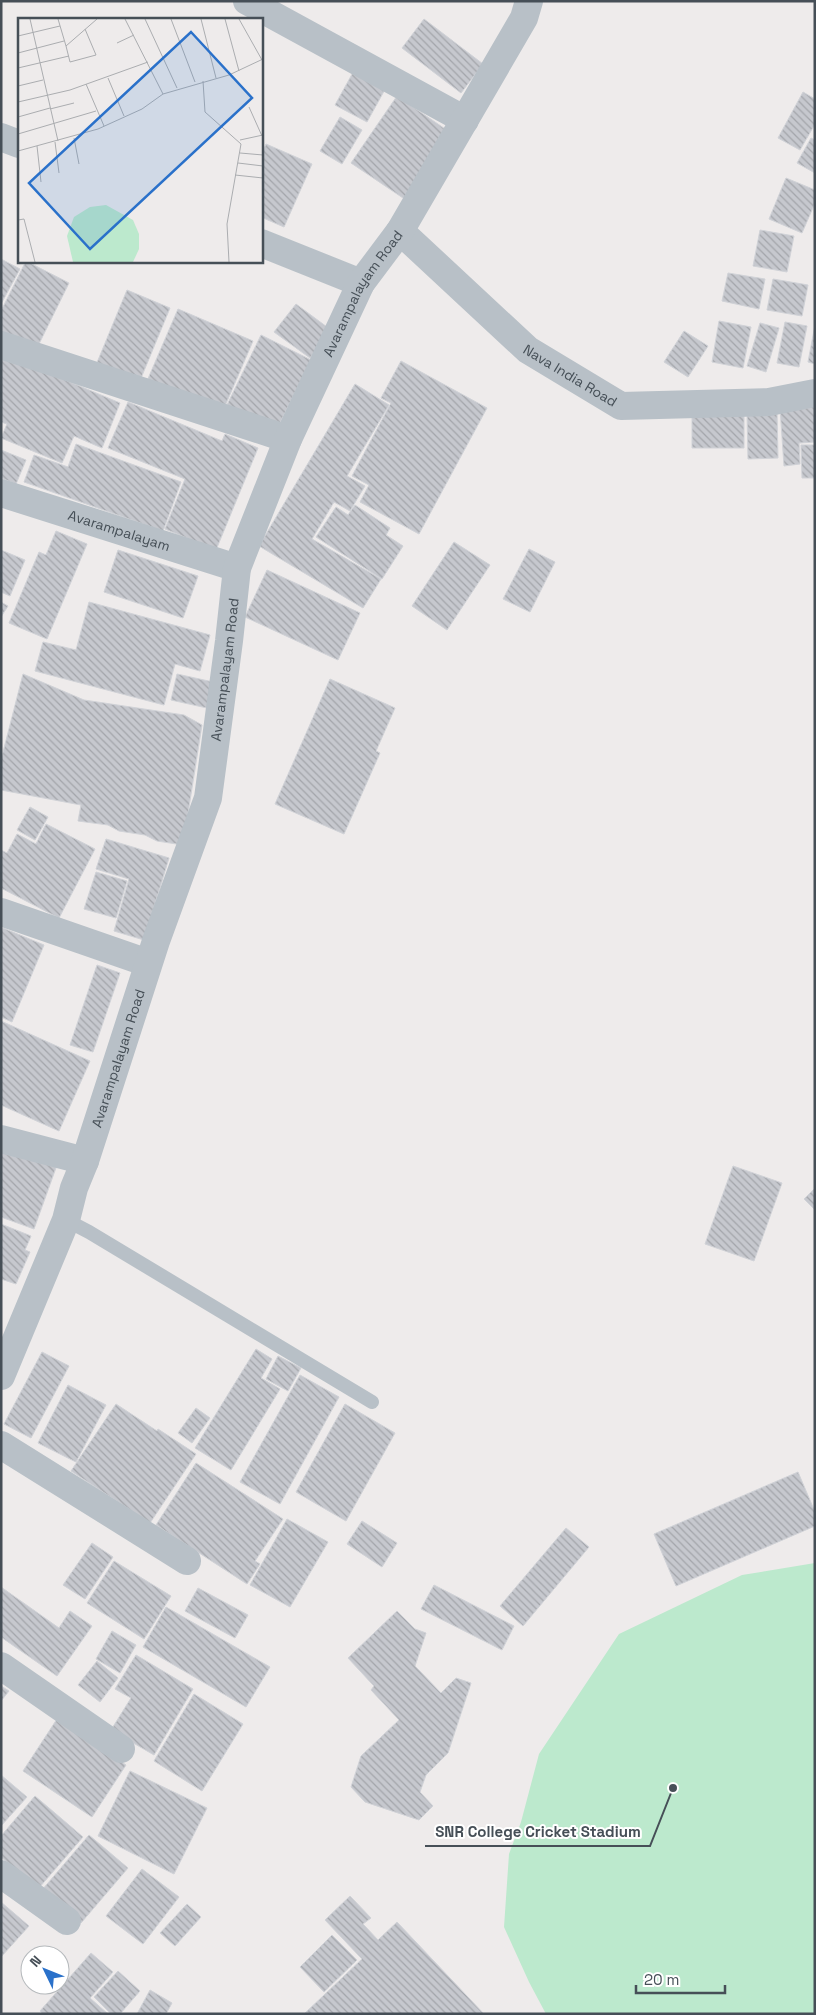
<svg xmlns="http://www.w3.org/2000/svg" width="816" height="2015" font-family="'Space Grotesk',sans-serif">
<defs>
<pattern id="building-back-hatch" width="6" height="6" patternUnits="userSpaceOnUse" patternTransform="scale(1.25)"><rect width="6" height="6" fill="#c6c8ce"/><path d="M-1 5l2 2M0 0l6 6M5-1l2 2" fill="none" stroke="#a3a5aa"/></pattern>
</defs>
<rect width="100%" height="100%" fill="#eeebeb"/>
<path fill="#bce9cd" d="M815,1563V2014H546L529,1982L504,1927L509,1854L521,1822L539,1754L619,1634L742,1575Z"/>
<path fill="url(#building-back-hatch)" stroke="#d0d2d7" d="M424,19L483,64L461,93L402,48Z
M356,67L388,84L367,122L335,105Z
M803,92L815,99V124L800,150L778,138Z
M397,96L451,133L406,200L351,163Z
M340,117L362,130L342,164L320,151Z
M811,138L815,140V173L797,163Z
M266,144L312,164L284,227L261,217V156Z
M786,178L815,190V203L802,233L769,219Z
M760,230L794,236L787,272L753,266Z
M1,259L20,269L1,304Z
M26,261L69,283L36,350L1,333V311Z
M728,273L765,279L759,309L722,301Z
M773,279L808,285L802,316L767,310Z
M127,290L170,308L139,383L96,365Z
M296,304L331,330L310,358L274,332Z
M178,309L253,341L222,413L147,381Z
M719,321L751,327L743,368L712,362Z
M785,322L807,326L799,367L777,363Z
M760,323L779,328L766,372L747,366Z
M815,325V364L808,362Z
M684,331L708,346L688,377L664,362Z
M261,335L311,360L276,431L226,407Z
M1,353L120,403L102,448L74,436L62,463L1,438L7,424L1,422Z
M401,361L487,408L419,534L360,502L369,485L352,476L391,403L381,398Z
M355,384L389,405L347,476L365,486L350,511L334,502L312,539L381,579L363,608L259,546Z
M128,402L222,441L225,434L258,448L216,550L165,529L185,479L108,448Z
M815,405V442L799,443L800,464L784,466L780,408Z
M747,412H777L778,458L748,459Z
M744,414V448H692V415Z
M76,444L181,482L163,531L24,482L34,455L68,467Z
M801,445H815V478H802Z
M1,450L26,460L16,484L1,478Z
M355,505L390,528L386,535L403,546L382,579L316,537L336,507L348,515Z
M56,531L87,544L47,639L9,623L39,552L46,555Z
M454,542L490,565L447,630L412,606Z
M529,549L555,562L530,612L503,599Z
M1,550L25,560L10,596L1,592Z
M118,550L198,576L183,618L104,592Z
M267,570L360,613L338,660L245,617Z
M1,602L8,606L1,617Z
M89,602L210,635L200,671L175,664L164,705L35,671L43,642L76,650Z
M23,674L84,700L184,715L202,725L183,845L157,841L145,835L119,831L108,825L78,821L81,805L1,790V760Z
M177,674L213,682L207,708L171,700Z
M330,679L395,708L376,751L380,753L344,834L275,804Z
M30,807L48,817L35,840L17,830Z
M46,824L95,849L59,918L1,888V850L7,853L17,834L36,844Z
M106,839L169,858L144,940L114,931L129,879L96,869Z
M96,872L127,881L116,918L84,909Z
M3,928L44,945L12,1022L1,1017V932Z
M97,965L120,973L93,1052L70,1045Z
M1,1021L90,1061L59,1131L1,1105Z
M1,1145L57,1165L34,1229L1,1217Z
M733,1166L782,1183L754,1261L705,1244Z
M815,1188V1210L804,1199Z
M1,1224L31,1236L25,1250L30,1252L16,1284L1,1279Z
M256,1349L272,1359L261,1378L280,1389L231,1470L195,1448Z
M42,1352L69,1366L31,1438L4,1424Z
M278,1356L301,1368L288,1391L266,1379Z
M300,1375L339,1397L280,1504L240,1482Z
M68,1385L106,1405L76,1462L38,1443Z
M116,1404L157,1431L158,1429L196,1454L150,1523L71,1471Z
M345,1404L395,1433L346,1521L296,1492Z
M196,1408L210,1418L192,1443L178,1433Z
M196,1463L283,1519L255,1561L260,1564L247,1584L156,1525Z
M798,1472L815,1512V1526L676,1586L654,1534Z
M287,1519L328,1542L290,1607L250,1585Z
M362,1521L397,1543L382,1567L347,1544Z
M566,1528L589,1547L523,1626L500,1606Z
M92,1543L113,1557L85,1599L63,1585Z
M114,1561L171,1596L144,1639L87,1603Z
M434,1585L514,1626L502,1650L421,1609Z
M1,1587L59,1628L70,1611L92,1626L57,1676L1,1637Z
M198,1588L248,1615L235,1638L185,1611Z
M166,1607L270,1667L246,1707L143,1647Z
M397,1611L415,1629L426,1633L415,1666L441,1693L456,1678L471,1683L448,1753L426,1775L420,1792L433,1806L419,1820L365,1802L351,1787L361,1756L399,1720L371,1690L374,1686L348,1658Z
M112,1631L136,1645L120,1673L96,1659Z
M136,1655L193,1689L154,1755L111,1730L131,1698L115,1689Z
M97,1661L118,1678L100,1702L78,1685Z
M1,1686L9,1691L1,1701Z
M194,1694L243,1724L202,1791L154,1761Z
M57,1719L126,1765L92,1817L23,1771Z
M130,1771L207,1808L174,1874L98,1836Z
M1,1775L27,1797L1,1826Z
M35,1796L83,1837L38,1889L1,1857V1836Z
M89,1835L128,1868L81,1923L42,1890Z
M142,1869L179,1897L143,1944L106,1916Z
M350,1896L371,1918L363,1924L378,1940L397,1922L484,2014H304L362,1959L325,1920Z
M1,1902L29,1926L1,1957Z
M187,1904L201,1917L175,1946L160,1933Z
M332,1935L357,1960L324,1992L300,1967Z
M91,1953L113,1972L90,1998L108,2014H43L40,2011Z
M118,1971L140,1991L120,2014H111L94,1997Z
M150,1990L172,2003L166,2014H137Z"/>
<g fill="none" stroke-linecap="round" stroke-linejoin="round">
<path stroke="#b8c0c7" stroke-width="14" d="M66,1220L89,1232L372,1402"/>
<g stroke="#b8c0c7" stroke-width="28">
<path d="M247,1L465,120"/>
<path d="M1,137L19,144"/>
<path d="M261,243L361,283"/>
<path d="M1,345L288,439"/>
<path id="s1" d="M1,493L237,568"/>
<path d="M1,912L148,963"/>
<path d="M1,1139L85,1161"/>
<path d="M1,1445L187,1561"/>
<path d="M1,1666L121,1749"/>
<path d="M1,1874L67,1921"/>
</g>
<g stroke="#b8c0c7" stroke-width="28">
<path id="s2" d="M400,231L528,350L621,406L769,402L815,393"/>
<path id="s3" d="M1,1376L66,1220L74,1188L85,1161L156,941L208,798L229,641L237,568L288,439L361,283L400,231L524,18L529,1"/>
</g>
</g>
<g text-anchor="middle" stroke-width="4" stroke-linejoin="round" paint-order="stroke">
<g font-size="14" fill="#464f57" stroke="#fff">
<text dy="5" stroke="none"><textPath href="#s3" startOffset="1149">Avarampalayam Road</textPath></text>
<text dy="5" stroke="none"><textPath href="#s2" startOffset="224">Nava India Road</textPath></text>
<text dy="5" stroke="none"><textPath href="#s1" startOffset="124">Avarampalayam</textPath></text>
<text dy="5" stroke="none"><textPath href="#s3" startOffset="744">Avarampalayam Road</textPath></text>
<text dy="5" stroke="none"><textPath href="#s3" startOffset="339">Avarampalayam Road</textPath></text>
</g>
</g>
<g transform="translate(18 18)">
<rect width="245" height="245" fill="#eeebeb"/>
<path d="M88,187L115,202L121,216V231L115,244H55L49,218L56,199L72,189Z" fill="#bce9cd"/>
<path fill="none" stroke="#abadb0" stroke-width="1" d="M12,1L40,123M40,1L48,28L79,1M107,1L145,76M127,1L159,70M153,1L177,64M183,1L198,60M207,1L221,53M221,1L244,42M0,18L42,8M99,25L116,17M48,28L52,44L78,37L67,11M0,35L46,23M0,50L51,38M90,60L106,98M185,63L187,94L223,126L209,206L211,244M68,66L86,108M0,68L25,62M0,84L52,72L130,44M231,89L244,118M32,91L56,85M0,99L32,90M0,116L78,93M56,120L61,146M222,122L245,117M37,124L41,155M19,128L23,164M0,133L80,111L124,91L145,76L211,57L245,41M222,135L245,137M220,145L245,148M217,157L245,160M0,202L6,201L17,244"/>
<path fill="#2a71ca" fill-opacity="0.15" stroke="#2a71ca" stroke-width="2.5" d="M173,14L234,80L72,231L11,165Z"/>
<rect width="245" height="245" fill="none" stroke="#464f57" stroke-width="2.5"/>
</g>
<path fill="none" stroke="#464f57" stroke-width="2" d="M673 1788L650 1846H425"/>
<circle fill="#464f57" stroke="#fff" stroke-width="2" cx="673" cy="1788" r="5"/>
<g font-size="15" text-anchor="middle" font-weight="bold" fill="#464f57" stroke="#fff" stroke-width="4" stroke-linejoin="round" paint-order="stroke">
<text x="538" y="1837">SNR College Cricket Stadium</text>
</g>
<rect width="816" height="2015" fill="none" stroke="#464f57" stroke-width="5"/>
<g transform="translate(45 1970) rotate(313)"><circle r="24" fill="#ffffff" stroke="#b5b9bc"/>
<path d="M0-4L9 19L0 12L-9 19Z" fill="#2a71ca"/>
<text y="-8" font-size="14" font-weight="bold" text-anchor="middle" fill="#464f57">N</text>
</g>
<path d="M636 1985v8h89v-8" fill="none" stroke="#464f57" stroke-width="2.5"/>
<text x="644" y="1985" font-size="15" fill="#464f57" stroke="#ffffff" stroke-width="4" paint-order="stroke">20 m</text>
</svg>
